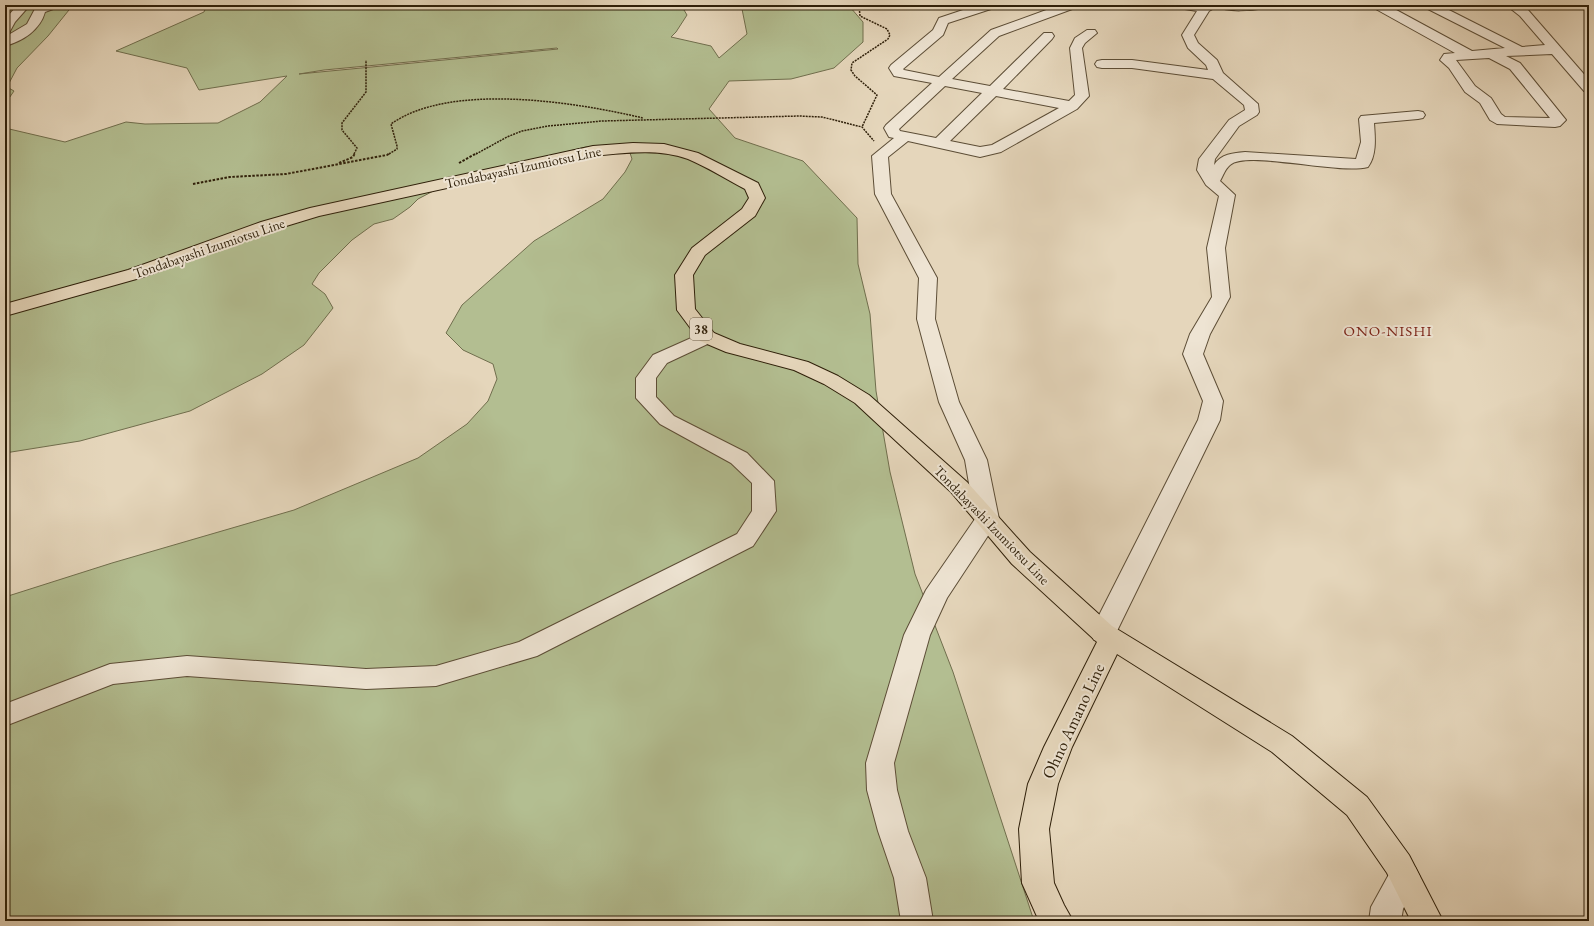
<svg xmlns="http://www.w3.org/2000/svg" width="1594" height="926" font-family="'EB Garamond',serif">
<rect width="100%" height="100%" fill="#e5d6bb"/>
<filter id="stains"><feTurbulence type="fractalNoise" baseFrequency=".005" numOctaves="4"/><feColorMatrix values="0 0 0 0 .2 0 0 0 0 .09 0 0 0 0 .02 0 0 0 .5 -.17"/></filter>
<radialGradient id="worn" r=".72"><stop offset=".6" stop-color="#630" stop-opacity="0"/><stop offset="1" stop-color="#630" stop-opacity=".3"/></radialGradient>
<path fill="#b3be91" stroke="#706e4d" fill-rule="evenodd" d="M5,5H73L48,36L17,68L7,87L14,91L5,104Z
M207,5H681L687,15L676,32L671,37L711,46L719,58L747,34L742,9L740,5H848L850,7L863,22V42L834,68L791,79L729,81L709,109L735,138L803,161L857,218L858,264L870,314L876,391L890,472L915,574L953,672L1034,921H5V597L112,563L294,510L418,458L467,424L488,401L497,379L493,364L463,350L446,333L462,305L534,241L603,199L625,172L632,159L630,153L615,150L586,147L515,164L437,189L418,199L410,207L393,219L374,224L352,240L319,273L312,284L325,294L333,308L304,345L262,374L190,411L80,441L5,453V128L65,142L126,122L145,124L218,123L260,102L287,76L199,90L187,68L116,51L204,12ZM557,48L558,49L299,74L324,70Z"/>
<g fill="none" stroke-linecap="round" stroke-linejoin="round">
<g stroke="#5c4d36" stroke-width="2">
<path id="minor" d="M18,5H30L15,22L9,33L5,34V19Z
M42,5H58L56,8L45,12C40,30 23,41 5,46V37L27,24L36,7Z
M978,5H996L994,8L948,23L943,35L903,69L904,70L939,77L991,30L1060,5H1077L1075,8L999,36L952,79L990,86L1044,33H1052L1054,36L1052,39L1003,89L1069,101L1075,95L1070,48L1075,38L1087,30H1095L1097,33L1085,43L1082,48L1089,96L1077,109L1001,152L980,157L908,141L888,157L891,194L937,278L935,319L959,402L987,460L999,519L947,598L930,635L894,763L897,790L908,831L926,878L933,921H901L894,878L878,831L867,790L866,763L904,635L926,590L975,519L965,460L939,402L917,319L919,278L875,194L872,156L894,138L889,137L884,128L886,125L932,83L894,76L889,68L891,65L933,30L939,18ZM945,86L982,93L936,138L900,131L899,129ZM996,96L1059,108L992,145L980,147L950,141Z
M1177,5H1267L1265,8C1254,10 1226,13 1218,6L1209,11L1194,35L1198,43L1217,60L1223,73L1258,104L1259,112L1257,115L1239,126L1215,159L1214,165C1221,154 1233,153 1245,152L1356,159L1361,142L1359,119L1361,116L1418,111L1423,112L1425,115L1423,118L1418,119L1374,123C1375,137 1377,155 1368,167C1338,175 1248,150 1230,165C1225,169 1223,176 1220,181L1235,195L1225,248L1230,297L1210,334L1203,354L1223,401L1220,420L1116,633L1112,640L1103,642L1094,640L1090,633L1198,420L1203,401L1183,354L1190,334L1212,297L1207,248L1219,196L1206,185L1197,170L1199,159L1229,120L1245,110L1244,105L1213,79L1132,68H1102L1097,67L1095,64L1097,61L1102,60H1132L1208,70L1206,65L1188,48L1182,35L1197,11L1179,8Z
M1372,5H1387L1472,51L1505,48L1426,8L1424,5H1439L1522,47L1545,45L1520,16L1506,5H1520L1528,10L1589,80V92L1584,91L1552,54L1506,56L1520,63L1566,120L1560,126L1555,127L1497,124L1490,120L1480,103L1465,92L1449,68L1440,60L1444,54L1455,53L1374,8ZM1489,58L1510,69L1550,118L1505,117L1501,114L1491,98L1475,86L1456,60Z
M707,331L714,333L717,337L714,341L667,363L656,378V397L674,416L747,453L774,481L776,511L753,546L537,656L436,686L366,689L187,676L113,684L5,726V704L110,664L187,656L366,669L436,666L519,642L737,534L752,511V483L731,463L660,424L636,398V378L653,355Z
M1404,864L1415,867L1420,877L1403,909L1401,921H1369L1371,907L1393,867Z"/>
</g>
<g stroke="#2e1f09" stroke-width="2">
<path id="major" d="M633,143L664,144L698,153L758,183L765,198L755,216L705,255L693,275L695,309L714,333L740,344L808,362L838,376L869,395L967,482L1030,552L1112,626L1292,736L1367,797L1409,855L1443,921H1411L1387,873L1347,815L1272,752L1117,654L1072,747L1058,784L1049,829L1054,883L1064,905L1073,921H1039L1022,883L1019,829L1028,784L1044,747L1097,642L1012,564L951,492L855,403L824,384L794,370L726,352L700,341L677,310L675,275L692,248L742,209L749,198L745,189C726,179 707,167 688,159C658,148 624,153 593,156L319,216L273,230L140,278L5,316V304L128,270L261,222L310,208L593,146Z"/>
</g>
<path stroke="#2e1f09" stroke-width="1.5" stroke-dasharray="2 1" stroke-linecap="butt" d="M859,5L860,16L887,29L890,35L888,39L852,63L851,70L855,76L877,95L862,127
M354,154L357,148L342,130V123L366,92V60
M389,154L397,149V146L391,124C450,82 575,102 643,118
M476,154L507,137L522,131L548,126L602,121L799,116L822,117L862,127L874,141"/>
<path stroke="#2e1f09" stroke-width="2" stroke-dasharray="2.5 1.5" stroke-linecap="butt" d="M339,163L353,157L355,153
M459,163L477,153
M193,184L230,177L286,174L387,155L390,153"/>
<use href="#minor" fill="#eee4d3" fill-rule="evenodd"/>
<use href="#major" fill="#e5d6bb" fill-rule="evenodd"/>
</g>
<g text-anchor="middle" stroke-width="4" stroke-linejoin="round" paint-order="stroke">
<rect fill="#eee4d3" stroke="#685a46" stroke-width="1" x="690" y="318" width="22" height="22" rx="3"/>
<g font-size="13" font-weight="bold" fill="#2e1f09">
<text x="701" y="334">38</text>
</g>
<g font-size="14" fill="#2e1f09" stroke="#eee4d3">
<text transform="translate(523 167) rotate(-12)" y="5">Tondabayashi Izumiotsu Line</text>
<text transform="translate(209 248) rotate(-19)" y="5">Tondabayashi Izumiotsu Line</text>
<text transform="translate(992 525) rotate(46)" y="5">Tondabayashi Izumiotsu Line</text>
</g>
<g font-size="15" letter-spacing="1" fill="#7a1f14" stroke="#eee4d3">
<text x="1388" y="336">ONO-NISHI</text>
</g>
<g font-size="17" fill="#2e1f09" stroke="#eee4d3">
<text transform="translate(1073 721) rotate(-65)" y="6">Ohno Amano Line</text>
</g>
</g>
<rect width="1594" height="926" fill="none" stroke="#e5d6bb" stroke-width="20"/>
<rect x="6" y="6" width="1582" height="914" fill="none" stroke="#2e1f09" stroke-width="2"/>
<rect x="10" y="10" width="1574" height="906" fill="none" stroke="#2e1f09"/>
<rect width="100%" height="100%" filter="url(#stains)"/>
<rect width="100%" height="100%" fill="url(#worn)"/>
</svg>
